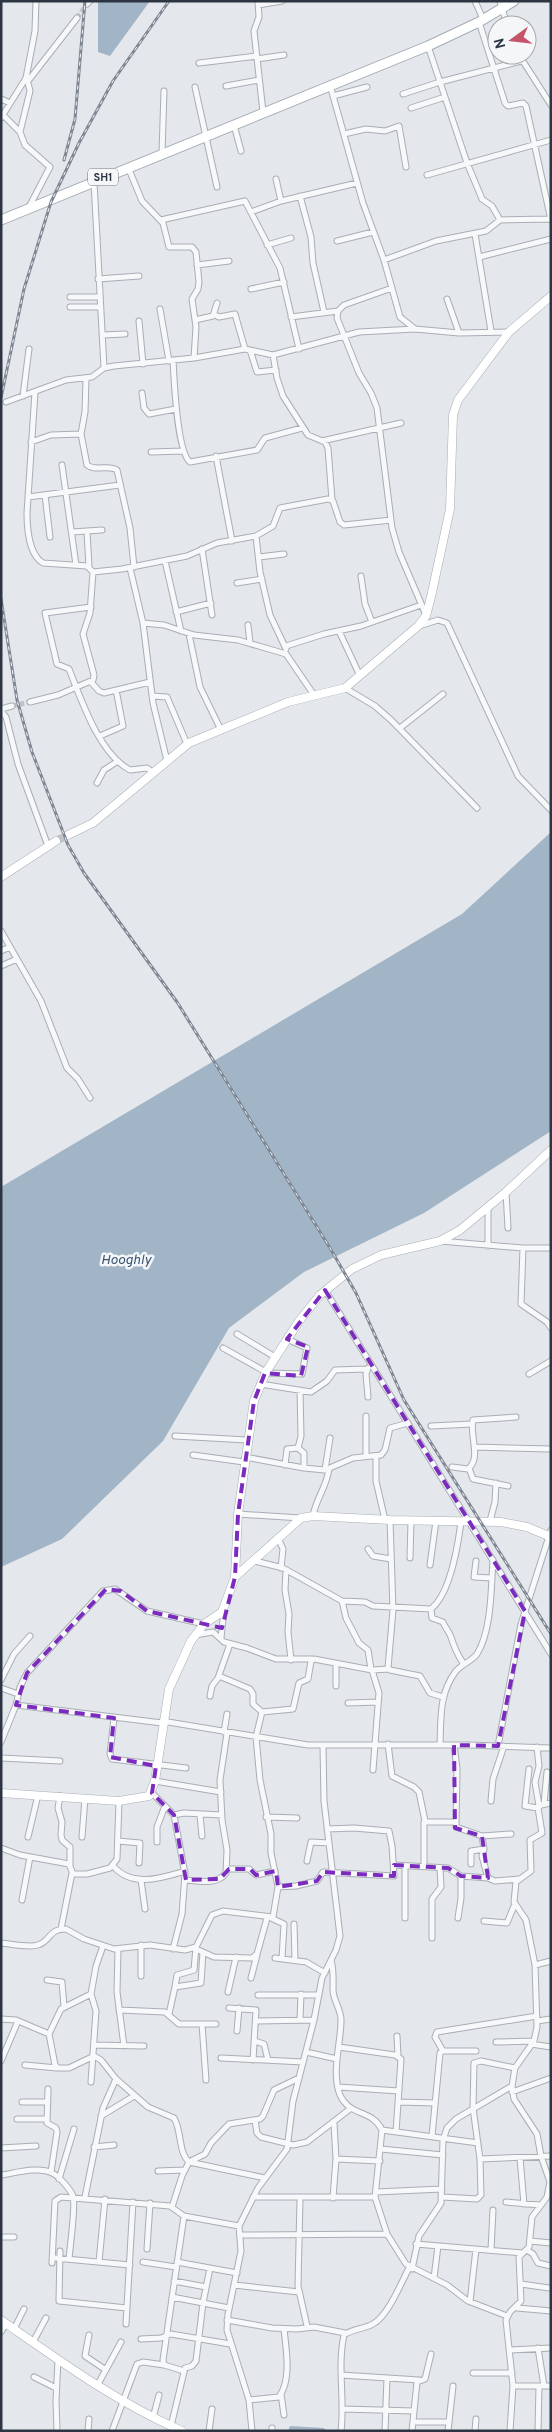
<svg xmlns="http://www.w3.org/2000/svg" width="552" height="2432" font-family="Overpass,sans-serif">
<rect width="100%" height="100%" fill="#e4e7eb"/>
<path fill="#a2b5c7" d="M98,1H150L110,56L98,52Z
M551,832V1131L424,1213L304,1272L229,1328L163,1441L62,1539L1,1567V1187L462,914Z
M290,2426L324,2428L326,2431H288Z"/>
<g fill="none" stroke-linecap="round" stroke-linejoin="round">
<path stroke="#bfc3c9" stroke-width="5" stroke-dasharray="5 2.5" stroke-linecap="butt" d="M77,18L87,4
M12,706L30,702"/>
<path stroke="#bfc3c9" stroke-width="8" stroke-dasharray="8 4" stroke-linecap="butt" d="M56,841L68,835"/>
<g stroke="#a9aeb5" stroke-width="7">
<path id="street" d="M258,1L259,17L254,31L263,112
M475,1L483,19
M500,1L507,25
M87,4L90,1
M258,5L282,1
M479,22L505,103L508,106L523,103L526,106L551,220
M428,46L467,163L480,194L482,199L492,206L500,220L550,219
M519,55L551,105
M257,59L284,55
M199,63L257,56
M28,81L77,18
M330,85L363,203L384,260L400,317L415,329L459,333L509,332
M226,86L259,80
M195,87L217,187
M403,94L440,82L521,61
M333,96L367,87
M1,99L10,103
M411,108L445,97
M3,115L20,132L25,145L50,167L29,207
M1,118L26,78L35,31L36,1
M234,125L241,151
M20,132L30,91L27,79
M344,134L366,129L385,131L399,126L406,167
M162,153L164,91
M128,167L142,201L163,223L169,247H192L196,252L199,282L198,289L192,299L196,327L194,358
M427,175L551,140
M276,179L281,201L357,183
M94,182L104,368
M300,196L311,237L313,263L324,312
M251,212L281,201
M161,220L245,201L280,268L299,349
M475,234L491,331
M337,241L373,232
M267,245L291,238
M479,257L551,239
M384,260L436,241L486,231L500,220
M197,265L229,261
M98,279L139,276
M392,288L344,305L338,311L337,318L359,373L371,393L377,408L392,528L399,552L426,615
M251,289L284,282
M70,297H100
M447,299L459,333
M70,307H100
M160,309L169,361
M215,315L219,317L235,314L245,349
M291,317L338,311
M195,320L213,316L217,303
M139,321L143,364
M102,335L125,334
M250,350L257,372L276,370
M273,355L277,378L283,396L308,435L325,442L328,448L332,500
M173,360C174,379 177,452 190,462L257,450L265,438L302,428
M86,379L85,412L81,434L87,465C96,472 108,464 117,470L130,528L134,567
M35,392L27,513C27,528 29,555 43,563L87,566L93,572
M142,393L144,408L149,414L176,409
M23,396L29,349
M6,402L66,380L92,377L104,368L114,366L194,358L245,349L273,355L359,332L415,329
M322,441L401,423
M31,442L51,435L81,434
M151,452L183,451
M216,456L232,541
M62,465L76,565
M45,495L50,537
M28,497L120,485
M87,531L89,567
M72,532L102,530
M256,536L260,572L270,615L286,649
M202,549L212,615
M259,557L284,554
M165,561L181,631
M130,568L143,623L153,703L167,761
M361,576L365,604L372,622
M237,583L262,579
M91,607L45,613L57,664L69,669C81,699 99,754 130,770L147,768L154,773
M176,612L211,603
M143,623L164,625L194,635L238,640L286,654L314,695
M248,625L250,643
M419,626L438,620L447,623L518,776L551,810
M339,631L360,676
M189,634L200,687L220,728
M286,646L324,634L361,626L421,605
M91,682L99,691L104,693L150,682
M345,688L375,706L391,720L477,808
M152,696L167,697L187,744
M30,702L58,695L93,680L94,675L83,634L90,613L93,572L122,569L187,556L217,543L256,536L273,526L280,508L328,499L333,501L340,522L344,525L391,520
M1,709L12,706
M1,711L6,717L18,764L48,846
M400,728L443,694
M100,736L123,726L116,690
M97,783L104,770L118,761
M1,931L41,1001L67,1068L78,1079L90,1098
M1,951L10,947
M1,966L17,959
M506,1192L508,1228
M488,1208V1246
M440,1241L523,1248H551
M523,1248L521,1304L547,1322L551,1328
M325,1290L551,1654
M237,1334L275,1357
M223,1348L266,1372
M368,1368L366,1374L368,1397
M265,1373L302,1374L307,1348L287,1339
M529,1374L551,1361
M260,1384L311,1392L327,1381L335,1370L367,1369
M366,1416V1456
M431,1426L472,1424
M175,1436L247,1440
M474,1447L551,1449
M298,1448L301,1436L300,1390
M193,1455L244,1462
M376,1456V1481L385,1520
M245,1457L304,1468L325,1470L353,1458L381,1455L385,1450L390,1428L408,1423
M285,1465L287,1449L298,1448L304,1453V1468
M452,1467L468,1469C482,1458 469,1435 473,1420L516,1417
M469,1468L473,1479L508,1486
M325,1470L330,1438
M238,1514L301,1518
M313,1516C316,1498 326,1489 329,1469
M390,1520L393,1610L388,1668L390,1670L420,1676L430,1693L443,1697
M490,1521L495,1502L496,1483
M278,1538L283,1549L281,1568
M368,1549L373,1556L391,1559
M410,1558L411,1520
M255,1561L283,1568L342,1601L365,1602L373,1606L431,1609C450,1594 458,1545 461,1522
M476,1561L474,1577L491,1578
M430,1565L436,1521
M286,1570L285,1590L289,1614L288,1632L291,1660
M342,1601L346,1618L359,1643L368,1650L371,1669
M431,1609L432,1618L443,1622C445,1628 449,1631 451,1637C454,1647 457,1654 463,1663
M195,1635L213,1632L224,1642L247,1648L276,1659H312
M221,1638L224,1610
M372,1670L389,1669
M219,1676L250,1689L253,1694V1704L262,1712
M1,1680L14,1654L30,1636
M336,1686V1664
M1,1688L18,1694
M210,1696L212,1686L218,1678L230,1644
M348,1703L378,1702
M16,1705L162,1723
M114,1718L110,1754L112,1759L186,1768
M162,1721L308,1745H470L551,1748
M224,1732L227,1714
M1,1742L16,1705L20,1687L27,1673L103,1591L115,1589L147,1611L204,1624
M388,1744L392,1776L414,1787L419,1792L425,1821
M440,1745C441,1718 439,1693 456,1671C462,1664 472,1661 477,1654C492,1630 491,1587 493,1560
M454,1745L457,1769L456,1827L482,1836L511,1834
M498,1746L521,1624L551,1530
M537,1747L539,1766L535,1782L539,1806
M1,1758L60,1761
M529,1769L525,1806L538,1808
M155,1781L221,1792
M152,1793L174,1815L185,1874L182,1914L173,1949
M60,1796L58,1808L62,1822L61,1835L62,1840L70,1847V1865
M491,1801L493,1779L504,1746
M544,1804L547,1772
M174,1815L184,1813L222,1815
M200,1815L202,1836
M266,1817L297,1818
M482,1836L484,1849L482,1856L488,1878
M28,1837L38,1795
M82,1837L85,1798
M118,1841L140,1843L139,1863
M157,1842V1827L165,1806
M1,1848L20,1855L69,1864L73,1874H87L110,1868L117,1859L119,1801
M307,1861L311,1842L329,1843
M471,1864V1851L484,1849
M394,1865L448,1868L461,1876L488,1878L495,1881L519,1879
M424,1866V1822H455
M114,1867C133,1888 161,1878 185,1871
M227,1869H249L256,1875L275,1871
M141,1880L145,1909
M186,1880C198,1881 218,1885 226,1873L227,1850L222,1820L220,1780L227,1733
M278,1887L296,1886L317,1881L323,1872L394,1876L392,1846L389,1831L354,1828L327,1829
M22,1900L30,1857
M271,1918L284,1924L282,1959
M405,1918V1866
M458,1918L461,1898V1876
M484,1921L507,1923L514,1906
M294,1924L295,1960
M61,1929L72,1873
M432,1938V1899L441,1887L440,1868
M1,1943C12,1944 28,1948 38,1945C51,1941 48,1929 66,1929L84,1939L114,1949L150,1945L185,1950L196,1947L212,1915L223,1911L273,1917L278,1887L271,1853V1834L260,1780L256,1737L262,1712L293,1709L299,1683L308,1679L311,1661L314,1659L372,1670L379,1693L373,1770
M118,1949L117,1992L124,2046
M196,1949L214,1957L252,1958L257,1954L267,1918
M275,1958L306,1962L325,1973
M331,1960C334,1971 333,1979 333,1990C333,2000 341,2009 341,2020C341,2044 331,2072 340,2095C350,2117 372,2109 382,2130L375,2197L387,2234L406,2264L447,2285L468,2301L507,2316
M535,1965L551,1961
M141,1976V1945
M251,1978L257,1955
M47,1980L62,1982L64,2007
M175,1987L177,1975L194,1970L196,1947
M228,1992L236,1957
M258,1995H319
M229,2008L256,2010L253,2060
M119,2010L165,2012L179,2024H216
M169,2014L175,1987L201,1983L203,1952
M1,2019L16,2020L49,2034L55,2065L58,2068H69L94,2056L101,2060L116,2079L148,2107L174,2118C182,2131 178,2152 189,2162L265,2178
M300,2020L301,1994
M256,2021L314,2020
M537,2021L551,2019
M202,2024L206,2080
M237,2031L239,2008
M49,2034L61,2009L91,1994L96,1966L103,1946
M397,2036L398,2056
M254,2041L264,2044L268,2060
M496,2042L534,2041
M531,2044L551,2047
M94,2045L144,2046
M339,2047L395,2055L401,2059L396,2132
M443,2051L435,2037L437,2032L537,2016
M306,2052L337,2059
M221,2058L303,2062
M1,2061L18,2021
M25,2065L57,2068
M91,2082L96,2011L91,1994
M338,2087L399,2091
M48,2089L47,2123L56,2128L57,2132L51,2172
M512,2092L551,2078
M22,2102H48
M398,2102L435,2103
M101,2116L134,2096
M17,2119H47
M255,2120L257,2133L261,2137L293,2145L307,2142L350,2109
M382,2130L478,2143
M432,2136L440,2053L443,2051H476
M94,2147L114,2145
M1,2148L36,2146
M381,2149L443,2155
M520,2158L524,2204
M336,2159L380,2161
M480,2159L551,2156
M158,2171L184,2170
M1,2175C16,2173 38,2166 52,2173C59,2176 70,2189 73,2196C76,2205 70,2246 69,2259
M59,2179L74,2129
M376,2192L442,2189
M85,2197L103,2108L116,2079
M253,2197H375
M442,2197L477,2199L481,2195L480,2159L473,2108L474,2063L481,2061L515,2068
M333,2198L336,2159L334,2123
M300,2199L298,2286L307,2326
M506,2202L540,2205
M172,2207L182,2176L189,2162L205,2154L211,2143L229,2124L260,2119L263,2116L274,2090L299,2078
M184,2216L163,2360L164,2365L184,2371
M240,2235L387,2234
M1,2237H14
M530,2241L551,2243
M416,2244L523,2253
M147,2249L150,2203
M491,2250L493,2210
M527,2250L533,2254L538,2263L551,2266
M60,2251L59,2301L127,2308
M55,2258L130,2265
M99,2262L105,2199
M143,2262L176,2267
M177,2262L237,2273
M52,2263L55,2201L61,2197L170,2206L184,2216L239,2226
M412,2269L419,2236L441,2203L443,2140L447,2128L456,2119L512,2086
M434,2278L438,2246
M174,2281L206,2287
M521,2284L549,2288
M234,2285L299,2292
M172,2297L229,2308
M470,2302L476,2249
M517,2308L551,2311
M227,2320L272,2328L297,2329L314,2327L345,2333
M126,2324L133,2202
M14,2329L24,2309
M1,2332L6,2324
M89,2335L85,2356L106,2370
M141,2339L161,2338L171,2334L230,2344
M33,2342L46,2318
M538,2348L544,2386
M510,2350L551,2348
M473,2373H512
M341,2375L419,2380
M34,2377L56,2388
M97,2386L121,2342
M513,2386H551
M281,2394L284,2415
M249,2400L279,2397C292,2379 286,2349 284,2329
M343,2409L414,2411
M153,2418L159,2395
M413,2422H449
M171,2426L185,2368L192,2366L196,2361L203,2303L210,2268
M272,2428V2431
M57,2431L56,2401L58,2359
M88,2431L89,2419
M112,2431L137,2364L143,2362L164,2365
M209,2431L212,2409
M252,2431L249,2400L227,2330L228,2314L241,2251L239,2226L258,2188L287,2149L293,2101L314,2020L322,1978L336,1950L340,1936L324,1801L323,1746
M341,2431C345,2399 337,2367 344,2335C352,2329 364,2329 373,2324C388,2316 401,2283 409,2268
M385,2431L387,2378
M412,2431L417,2382L425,2379L431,2354
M448,2431L453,2386
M475,2431L476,2419
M510,2431L513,2386L506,2320L510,2312L521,2301L519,2257L529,2247L532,2217L547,2197L550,2182L541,2156L537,2134L514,2099L512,2086L515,2068L534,2041L537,2027L535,1965L526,1920L514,1902L516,1882L531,1871L530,1840L542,1833L538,1808L541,1805L551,1803
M538,2431L539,2386"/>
</g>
<g stroke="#a9aeb5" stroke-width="9">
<path id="secondary" d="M68,835L93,823L189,743L288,702L345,688L418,626L426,616L431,597L450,509L453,415L458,400L509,332L551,296
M1,877L56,841
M235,1577L238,1514L254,1401L266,1372L299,1321L320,1295L352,1269L381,1255L440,1241L460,1230L506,1192L551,1150
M1,1793L119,1801L149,1796L155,1781L169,1689L191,1641L204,1624L222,1612L235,1577L301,1518L313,1516L390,1520L501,1522L527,1527L551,1537
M1,2320C60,2361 116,2402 182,2431"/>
</g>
<g stroke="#a4acb5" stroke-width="11">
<path id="primary" d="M1,220L428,46L479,22L514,1"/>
</g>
<use href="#street" stroke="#f7f8f9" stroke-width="5"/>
<use href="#secondary" stroke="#fff" stroke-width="8"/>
<use href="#primary" stroke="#fff" stroke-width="9"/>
<g stroke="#7f8793" stroke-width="3">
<path id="rail" d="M64,160L75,119L85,1
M1,398L24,289L51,202L79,143L113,81L169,1
M1,599L17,700L32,752L68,845L84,873L177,1002L330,1248L356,1293L404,1400L551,1634"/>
</g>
<use href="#rail" stroke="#f4f6f8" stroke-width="1" stroke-dasharray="4" stroke-linecap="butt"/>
</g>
<path fill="none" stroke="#7b2cbf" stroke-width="4" stroke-dasharray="10 6" stroke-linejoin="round" d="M325,1290L525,1611L498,1746L454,1745L455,1828L482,1836L488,1878L461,1876L448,1868L394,1865V1876L323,1872L317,1881L278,1887L276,1871L256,1875L250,1869H229L220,1879L186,1880L174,1815L152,1793L156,1766L110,1757L114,1718L16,1705L27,1673L106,1589L121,1591L147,1611L222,1628L235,1577L238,1514L254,1401L265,1373L301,1376L308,1347L287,1339Z"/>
<g text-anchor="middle" stroke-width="5" stroke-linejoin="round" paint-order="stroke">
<rect fill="#f4f6f8" stroke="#696f79" stroke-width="1" x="88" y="168.5" width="30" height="17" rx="4"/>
<g font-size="11" font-weight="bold" fill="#2d3542">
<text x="103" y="181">SH1</text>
</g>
<g font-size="14" font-style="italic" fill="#3a5572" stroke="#f4f6f8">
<text x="126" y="1264">Hooghly</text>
</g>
</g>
<rect width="552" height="2432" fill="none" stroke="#2d3542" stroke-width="5"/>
<g transform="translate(512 40) rotate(255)"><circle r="24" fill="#f4f6f8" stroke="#a4a9af"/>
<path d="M0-4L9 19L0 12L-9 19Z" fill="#c45569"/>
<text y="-8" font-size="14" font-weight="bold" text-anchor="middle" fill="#2d3542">N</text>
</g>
</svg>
